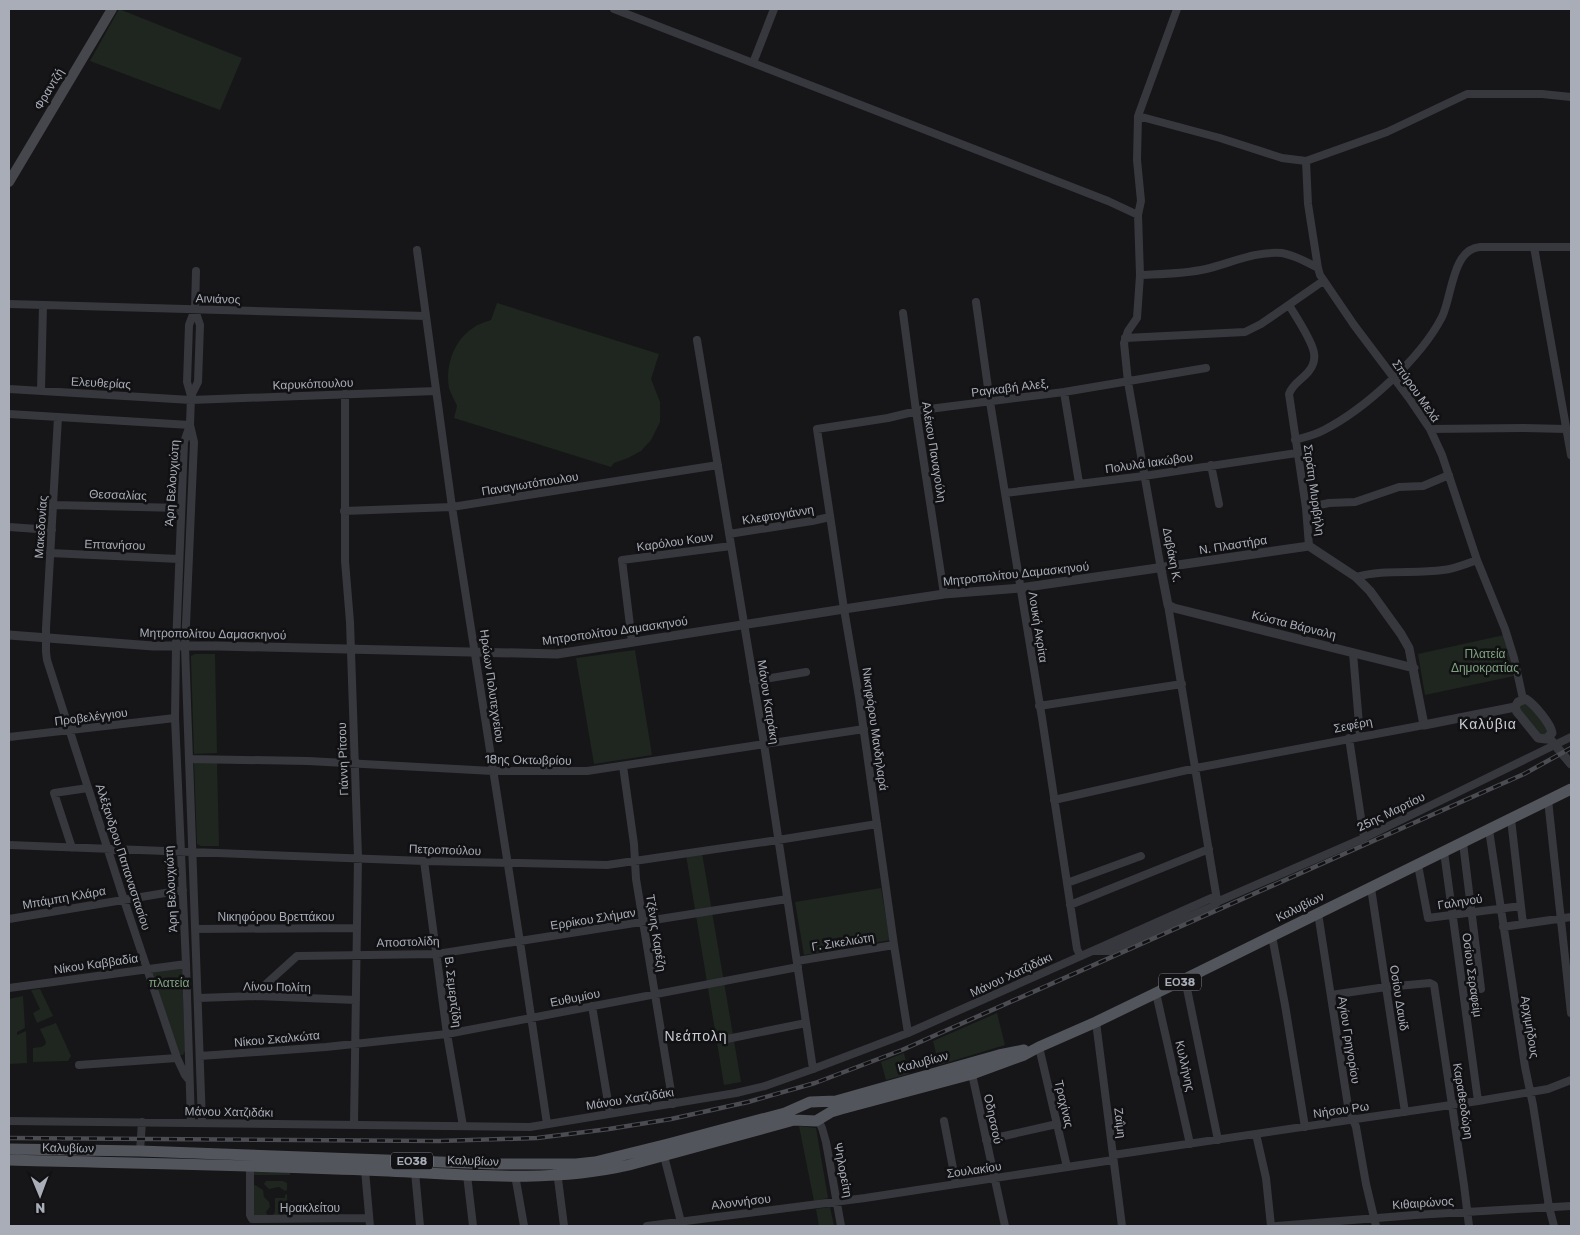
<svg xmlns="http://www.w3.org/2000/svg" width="1580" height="1235" font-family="Rubik,sans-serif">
<rect width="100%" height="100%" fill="#161618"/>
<path fill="#1e261f" d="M119,9L242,58L220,110L90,61Z
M497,303L659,354L651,379L660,402V422L651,440L641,451L628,458L614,463L611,467L454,418L457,406C455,401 451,394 449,388C445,366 454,340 473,328C478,324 486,322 491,320Z
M1504,635L1514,676L1425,695L1418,654Z
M635,650L652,755L594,764L576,658Z
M195,654H215L217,753L194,754L191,659V656Z
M1526,701L1550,731L1542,738L1518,706Z
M194,763H217L219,846H201L197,844Z
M702,853L741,1082L724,1085L686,855Z
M881,888L890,940L804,955L795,902Z
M182,967L185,1051L183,1055H180L178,1053L152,971Z
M40,989L53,1016L37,1023L33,1013L40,1009L31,990Z
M23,996L25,1028L17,1032V1035L26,1031L27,1063L9,1064V999Z
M997,1013L1005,1045L939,1065L933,1041Z
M56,1023L71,1056L68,1061L33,1062V1048L41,1047L45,1045L46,1042L40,1029Z
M904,1053L909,1074L886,1080L881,1062Z
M799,1126L816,1128L828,1198L814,1201Z
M251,1172H290V1175H251Z
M266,1181H283L287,1183V1190L285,1191L279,1187L269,1189L264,1184Z
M255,1185L263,1190L264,1197L269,1202L270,1207L266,1212L267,1215H254L252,1186Z
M287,1194L288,1215H273L275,1212V1198H285V1195Z
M830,1207L834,1226H819L816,1209Z"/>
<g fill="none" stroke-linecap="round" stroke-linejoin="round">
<path stroke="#37383d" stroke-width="8" d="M614,9L1108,201L1138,215
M753,63L774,9
M1138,116L1220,138L1282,158L1306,161L1387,132L1467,94H1542L1571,97
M1306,161L1308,204L1318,268L1320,275L1354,325L1409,398L1430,429L1442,455L1477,560L1505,629L1514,658L1523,699
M1534,247L1571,455
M417,250L452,507L520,942L547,1124
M196,271L195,309L189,325L187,382L191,396L190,425L194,442L185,647L202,1123
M1140,275C1161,274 1184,274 1206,269C1231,263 1255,251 1282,253C1294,255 1307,262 1318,268
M976,302L990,402L1042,718L1077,949L1080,955
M9,304L426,316
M1289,305C1296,317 1312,340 1314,353C1315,359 1313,366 1309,371C1302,380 1293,383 1289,394L1306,508L1309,546
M903,313L916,411L944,594
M1125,338L1245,332L1261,324L1323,281
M697,340L764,744L813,1069
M9,389L191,400L436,391
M41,390L43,305
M1064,392L1079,483
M345,394V561L350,622L358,857L354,1124
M191,396L198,382L200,325L195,310
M9,414L190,425
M58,417L46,628V652L47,660L124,900L177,1058L185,1075L189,1080
M190,425L184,442L176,646L175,718L186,964L191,1122
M1430,429L1523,428L1566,429
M1295,440C1305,437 1315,435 1324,430C1365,409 1421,358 1442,317C1452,297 1452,249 1480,247H1571
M1211,465L1219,504
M1005,493L1144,476L1297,453
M54,505L181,508
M1306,508L1329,503L1355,502L1399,487L1423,486L1449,475
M344,511L452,507L718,465
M9,527L52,530
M729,534L812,521L830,517
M50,553L179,559
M1161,569L1128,382L1124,343L1128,331L1137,318L1140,275L1138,215L1141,201L1137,160L1138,116L1177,9
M1356,577C1384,569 1414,574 1443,570C1455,569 1466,564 1477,560
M1168,605L1217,900
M632,642L622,560L731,546
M1353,653L1360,736
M753,681L806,672
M1039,706L1182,684
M9,737L175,718
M1349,738L1364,838
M189,759L308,761L493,771H587L864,729
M623,766L634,844L636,879L673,1104
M1054,800L1196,768L1424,725
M1548,800L1571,1013
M1511,819L1523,924
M1489,830L1525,1067L1533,1105L1549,1207L1554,1226
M1463,843L1481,989
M9,845L424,861L607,865L778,840L877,824
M72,848L54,793L88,788
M1444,852L1478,1101
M424,861L447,1034L463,1126
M1418,865L1428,918L1521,906
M1067,883L1141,856
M1371,888L1405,1112
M1070,905L1209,849
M1318,913L1348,1106L1356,1127L1366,1184L1376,1226
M9,919L183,890
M1503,927L1571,917
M195,929L357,928
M1272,936L1285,1005L1305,1127
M1094,951H1110L1212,907L1219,901L1364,838L1571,737
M797,961L894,945
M1185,979L1218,1140
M9,988L186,964
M1156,993L1190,1144
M1331,995L1386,987L1430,983L1434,985L1464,1185L1469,1226
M256,996L265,985L297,956L437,954L787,899
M198,998L256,996L356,1000
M592,1006L610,1114
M1096,1022L1122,1226
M908,1033L894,945L859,697L844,609L817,429L888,418L921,410L1064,392L1206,368
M727,1039L806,1023
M1039,1047L1067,1167
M200,1056L326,1047L447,1034L798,967
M79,1065L177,1058
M972,1074L1005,1226
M818,1120L822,1128L826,1142L841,1226
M9,1121L530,1127L736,1093L765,1086L813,1069L908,1033L1216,896
M944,1121L956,1184
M1256,1134L1266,1178L1271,1226
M986,1140L1057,1124
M140,1151L142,1122
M1113,1155L1478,1101L1548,1089L1571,1080
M664,1156L682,1226
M250,1166V1215L252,1219L369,1218
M365,1170L370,1226
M557,1171L564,1226
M415,1172L420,1226
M467,1175L473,1226
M515,1175L524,1226
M647,1226L865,1198L1113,1160
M1277,1226L1415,1215L1571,1206"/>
<path stroke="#37383d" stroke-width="9" d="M1161,569L1168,605L1174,608L1414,668
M9,635L153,646H218L557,654L844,609L944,594L1020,588L1309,546L1356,577L1370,591L1401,634L1409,648L1424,725L1515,707
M1526,699C1534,704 1551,724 1552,733L1546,739L1538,738L1517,712L1515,707L1518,702Z
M1549,738L1571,764"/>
<path stroke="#45474d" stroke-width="10" d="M9,182L112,9"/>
<path stroke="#53555c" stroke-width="11" d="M9,1149L140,1151L495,1164H576L595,1162L668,1144L785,1113L810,1102L836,1101L999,1055L1024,1050
M9,1160C127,1163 246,1165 365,1170C452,1173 543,1185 629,1165L794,1120L816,1121L831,1112L841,1109L972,1074L1024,1055L1039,1047L1096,1022L1185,979L1571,789"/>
<g stroke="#4a4c52" stroke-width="4.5">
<path id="rail" d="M9,1138L439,1141L537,1138L609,1129L671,1119L748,1102L815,1083L902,1050L1524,774L1571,748"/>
</g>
<use href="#rail" stroke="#111113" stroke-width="2.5" stroke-dasharray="8" stroke-linecap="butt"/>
</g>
<g text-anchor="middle" stroke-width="5" stroke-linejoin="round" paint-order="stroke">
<g fill="#111113" stroke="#7b7e86" stroke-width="1">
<rect x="1159" y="973.5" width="42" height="17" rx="4"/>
<rect x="391" y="1152.5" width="42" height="17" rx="4"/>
</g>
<g font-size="11" font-weight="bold" fill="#a8adb8">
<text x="1180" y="986">ΕΟ38</text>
<text x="412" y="1165">ΕΟ38</text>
</g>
<g font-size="12" fill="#a8adb8" stroke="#111113">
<text transform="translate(49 89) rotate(-59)" y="4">Φραντζή</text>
<text transform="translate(218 299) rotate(2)" y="4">Αινιάνος</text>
<text transform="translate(101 383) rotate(3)" y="4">Ελευθερίας</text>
<text transform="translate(313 384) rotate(-2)" y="4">Καρυκόπουλου</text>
<text transform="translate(1010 388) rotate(-7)" y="4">Ραγκαβή Αλεξ,</text>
<text transform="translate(1416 391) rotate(55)" y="4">Σπύρου Μελά</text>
<text transform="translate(934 452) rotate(81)" y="4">Αλέκου Παναγούλη</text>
<text transform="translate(1149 463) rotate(-8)" y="4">Πολυλά Ιακώβου</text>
<text transform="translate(172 483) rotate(-86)" y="4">Άρη Βελουχιώτη</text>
<text transform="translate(530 484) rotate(-9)" y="4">Παναγιωτόπουλου</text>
<text transform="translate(1314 490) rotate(82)" y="4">Στράτη Μυριβήλη</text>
<text transform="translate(118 495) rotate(2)" y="4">Θεσσαλίας</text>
<text transform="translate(778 515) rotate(-9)" y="4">Κλεφτογιάννη</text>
<text transform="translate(41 527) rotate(-86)" y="4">Μακεδονίας</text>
<text transform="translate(675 542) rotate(-8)" y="4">Καρόλου Κουν</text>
<text transform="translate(115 545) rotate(2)" y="4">Επτανήσου</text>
<text transform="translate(1233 545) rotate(-9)" y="4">Ν. Πλαστήρα</text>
<text transform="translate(1172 555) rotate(79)" y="4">Δαβάκη Κ.</text>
<text transform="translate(1016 574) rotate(-6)" y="4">Μητροπολίτου Δαμασκηνού</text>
<text transform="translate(1294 625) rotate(14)" y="4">Κώστα Βάρναλη</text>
<text transform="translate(1038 627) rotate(81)" y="4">Λουκή Ακρίτα</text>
<text transform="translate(615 631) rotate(-8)" y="4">Μητροπολίτου Δαμασκηνού</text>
<text transform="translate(213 634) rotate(1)" y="4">Μητροπολίτου Δαμασκηνού</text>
<text transform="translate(492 686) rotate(82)" y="4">Ηρώων Πολυτεχνείου</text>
<text transform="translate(768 702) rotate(81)" y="4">Μάνου Κατράκη</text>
<text transform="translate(91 717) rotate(-7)" y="4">Προβελέγγιου</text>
<text transform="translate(1353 725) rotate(-11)" y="4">Σεφέρη</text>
<text transform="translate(875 729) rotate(82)" y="4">Νικηφόρου Μανδηλαρά</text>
<text transform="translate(343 759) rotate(-92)" y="4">Γιάννη Ρίτσου</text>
<text transform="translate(528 760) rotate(1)" y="4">18ης Οκτωβρίου</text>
<text transform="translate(1391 812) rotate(-26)" y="4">25ης Μαρτίου</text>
<text transform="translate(445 850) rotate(2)" y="4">Πετροπούλου</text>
<text transform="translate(123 857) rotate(72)" y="4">Αλέξανδρου Παπαναστασίου</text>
<text transform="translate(171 889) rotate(-93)" y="4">Άρη Βελουχιώτη</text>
<text transform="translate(64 898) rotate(-10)" y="4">Μπάμπη Κλάρα</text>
<text transform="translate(1460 902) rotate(-9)" y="4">Γαληνού</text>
<text transform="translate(1300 907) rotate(-26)" y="4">Καλυβίων</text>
<text x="276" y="921">Νικηφόρου Βρεττάκου</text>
<text transform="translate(593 919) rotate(-9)" y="4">Ερρίκου Σλήμαν</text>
<text transform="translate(656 933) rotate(81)" y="4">Τζένης Καρέζη</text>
<text transform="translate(408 942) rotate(-2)" y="4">Αποστολίδη</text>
<text transform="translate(843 942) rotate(-9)" y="4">Γ. Σικελιώτη</text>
<text transform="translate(96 964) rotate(-8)" y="4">Νίκου Καββαδία</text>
<text transform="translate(1011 975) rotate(-25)" y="4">Μάνου Χατζιδάκι</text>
<text transform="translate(1472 975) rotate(82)" y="4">Οσίου Σεραφείμ</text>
<text transform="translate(277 987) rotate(1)" y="4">Λίνου Πολίτη</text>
<text transform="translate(453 992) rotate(83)" y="4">Β. Σεμερτζίδη</text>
<text transform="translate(575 998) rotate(-11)" y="4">Ευθυμίου</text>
<text transform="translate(1399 998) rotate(81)" y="4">Οσίου Δαυίδ</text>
<text transform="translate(1530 1027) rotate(81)" y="4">Αρχιμήδους</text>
<text transform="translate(277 1039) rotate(-5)" y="4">Νίκου Σκαλκώτα</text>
<text transform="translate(1349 1040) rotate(81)" y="4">Αγίου Γρηγορίου</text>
<text transform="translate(923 1062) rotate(-15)" y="4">Καλυβίων</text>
<text transform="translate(1185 1066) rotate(77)" y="4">Κυλλήνης</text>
<text transform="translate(630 1099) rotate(-9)" y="4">Μάνου Χατζιδάκι</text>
<text transform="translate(1463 1101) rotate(81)" y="4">Καραθεοδώρη</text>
<text transform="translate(1064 1104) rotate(77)" y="4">Τραχίνας</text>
<text transform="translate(1341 1110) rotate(-8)" y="4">Νήσου Ρω</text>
<text transform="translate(229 1112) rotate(1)" y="4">Μάνου Χατζιδάκι</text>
<text transform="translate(993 1119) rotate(78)" y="4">Οδησσού</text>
<text transform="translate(1120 1123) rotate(83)" y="4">Ζαΐμη</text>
<text transform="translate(68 1148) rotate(1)" y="4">Καλυβίων</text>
<text transform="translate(473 1161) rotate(2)" y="4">Καλυβίων</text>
<text transform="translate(843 1170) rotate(79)" y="4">Ψηλορείτη</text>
<text transform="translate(974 1170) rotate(-8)" y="4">Σουλακίου</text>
<text transform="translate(741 1202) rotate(-7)" y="4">Αλοννήσου</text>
<text transform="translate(1423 1203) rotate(-4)" y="4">Κιθαιρώνος</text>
<text x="310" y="1212">Ηρακλείτου</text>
</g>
<g font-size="12" fill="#7fa381" stroke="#111113">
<text x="1485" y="658">Πλατεία<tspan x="1485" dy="14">Δημοκρατίας</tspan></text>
<text x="169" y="987">πλατεία</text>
</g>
<g font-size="14" letter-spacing="1" fill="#c9ccd4" stroke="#111113">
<text x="1488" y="729">Καλύβια</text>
<text x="696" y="1041">Νεάπολη</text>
</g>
</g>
<rect width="1580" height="1235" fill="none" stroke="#a8adb8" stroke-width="20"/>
<g transform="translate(40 1195) rotate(179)" stroke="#111113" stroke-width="4" paint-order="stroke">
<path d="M0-4L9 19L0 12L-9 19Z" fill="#a8adb8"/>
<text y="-8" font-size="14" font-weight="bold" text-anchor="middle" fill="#a8adb8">N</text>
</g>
</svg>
